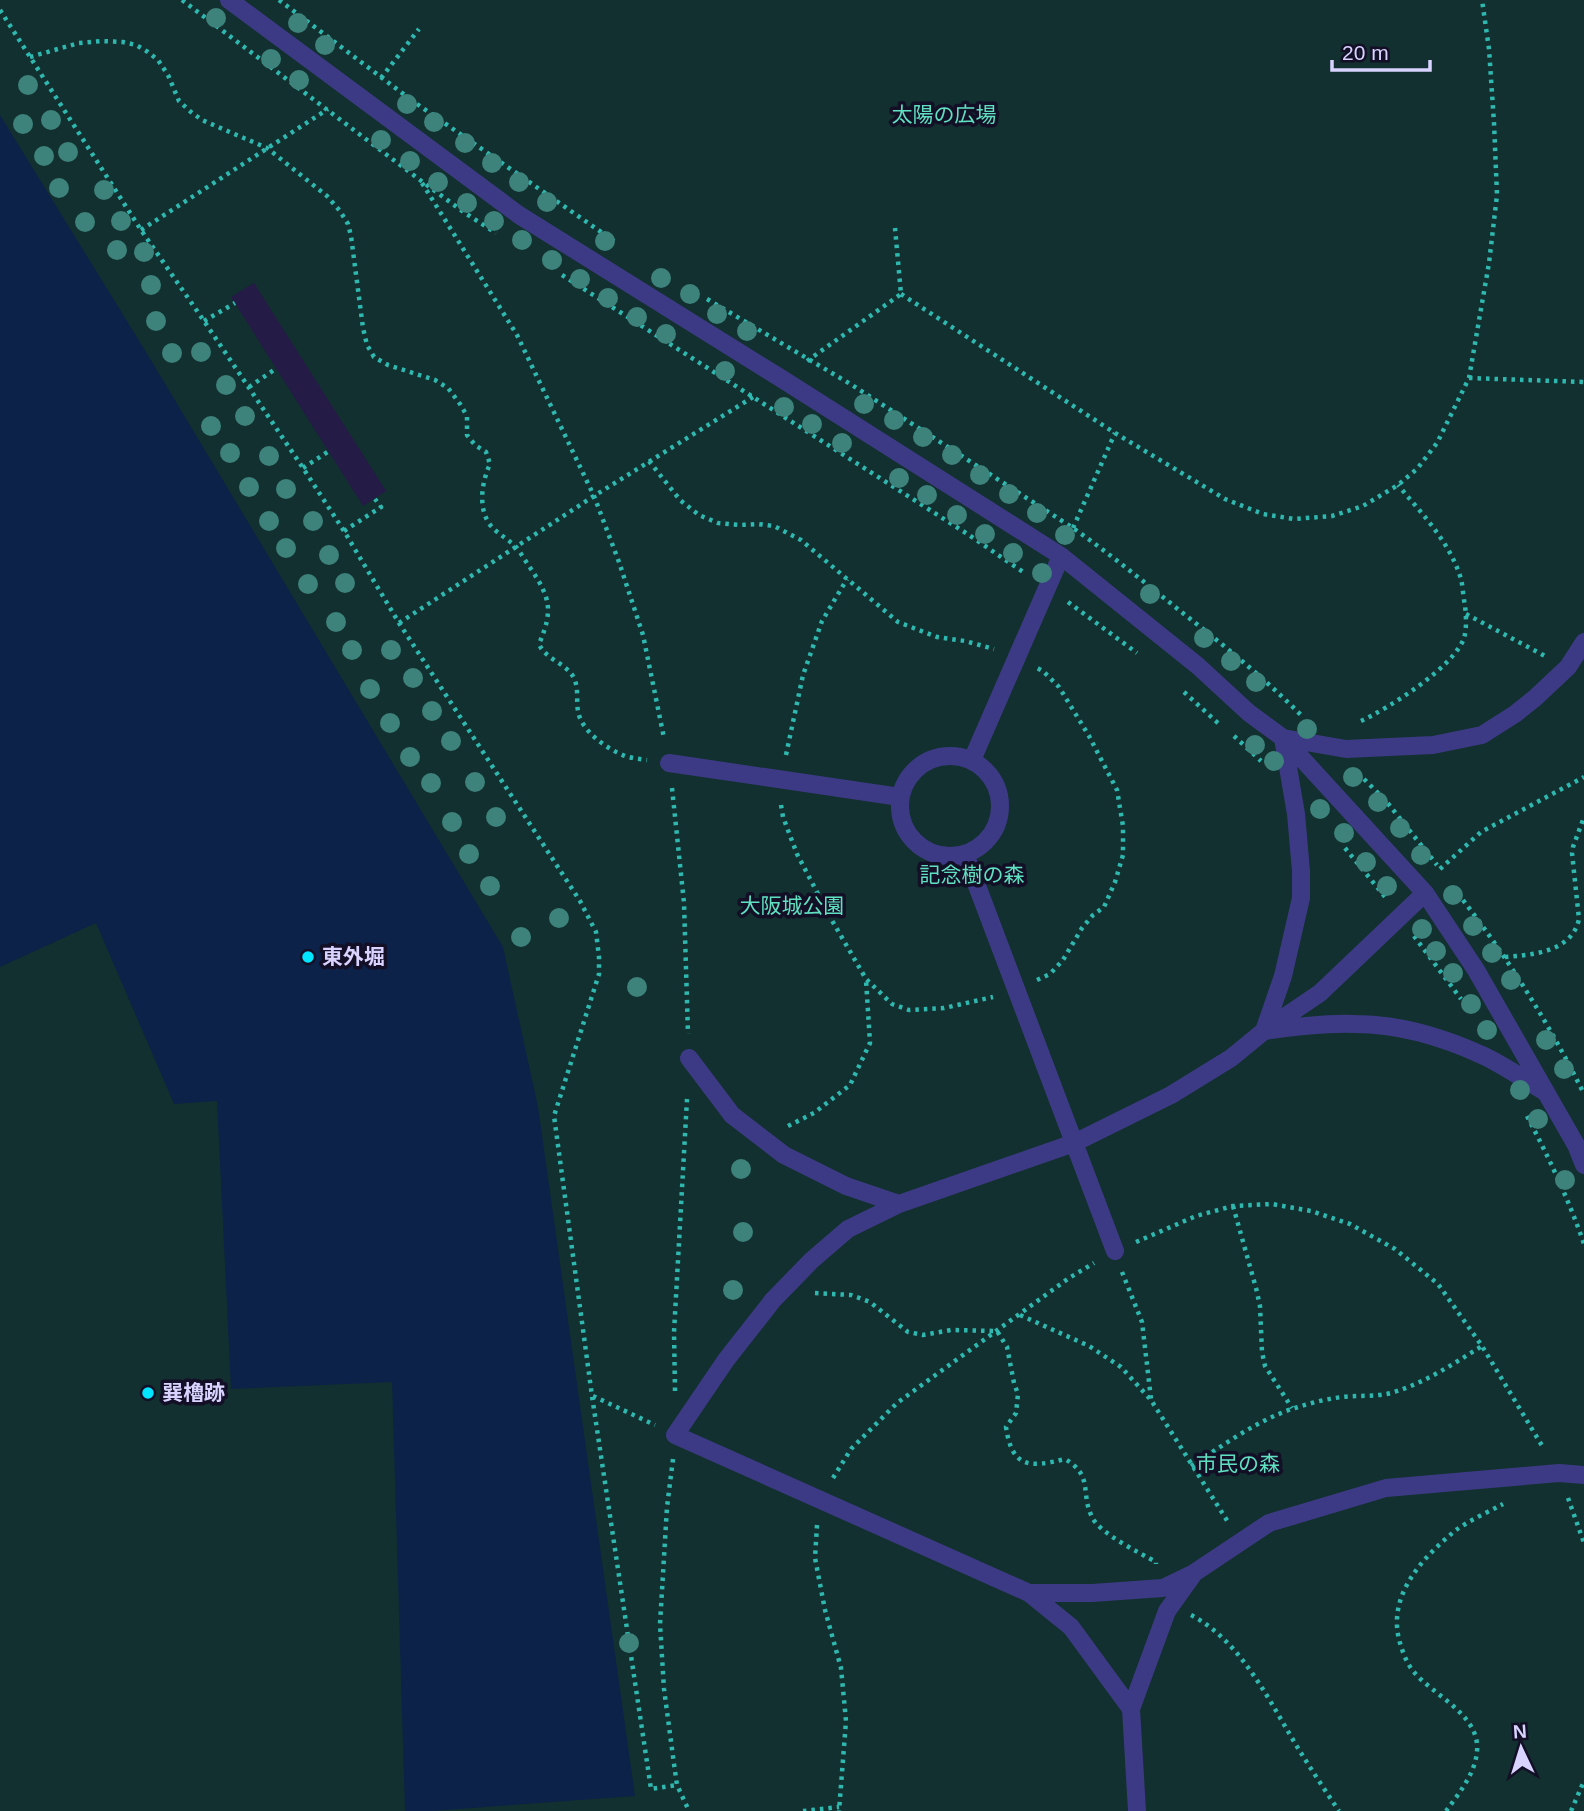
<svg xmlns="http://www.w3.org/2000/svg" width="1584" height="1811" font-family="Helvetica,'Noto Sans JP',sans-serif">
<rect width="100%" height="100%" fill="#130f26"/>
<path fill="#12302f" d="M0,0H1584V1811H0Z"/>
<path fill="#0c2248" d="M0,115L146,352L503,947L538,1107L635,1796L431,1811H405L392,1382L231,1389L217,1101L174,1104L96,923L0,967Z"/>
<path fill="#241b47" d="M254,283L386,491L363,506L231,297Z"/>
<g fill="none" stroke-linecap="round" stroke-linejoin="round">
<path stroke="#2fb8b0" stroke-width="4.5" stroke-dasharray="3.5 5" stroke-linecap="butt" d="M182,0L420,180L465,213L496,233
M279,0L410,99
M0,10L141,230L204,321L303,468L344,531L399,623L580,901L596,932L599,957V974L554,1116L592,1396L651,1789L677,1785
M30,57L79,43L101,41L123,42L136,45L148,52L158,60L168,75L179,101L191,112L202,120L267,148L327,196L340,211L348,224L351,236L363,328L367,345L374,357L388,365L435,380L448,388L460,404L467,416V435L475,445L486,452L490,464C482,481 477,509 491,526C498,534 508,539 516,547C521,553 526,562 531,569C551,599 553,611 539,644C545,659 566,663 574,678C579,689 576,700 578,711C581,731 607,749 625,756C632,758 639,759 647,760
M381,78L419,29
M417,104L614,241
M422,183L517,335L594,496L619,562L643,635L664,738
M141,230L328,109
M562,275L969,535L1026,574
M901,294L1115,433L1225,499L1263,514L1294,519L1332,516L1363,506L1398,485L1417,469L1437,443L1469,378L1489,263L1497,195L1494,123L1489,49L1482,0
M707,299L852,385L1073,528C1110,554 1144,582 1179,610C1221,643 1263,677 1301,715
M204,321L235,303
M807,361L901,294L895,228
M1469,378L1584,382
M249,387L277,368
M649,461L680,500L699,515L718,523L740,525L758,524L774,526L801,540L898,622L937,637L965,641L994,649
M303,468L329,451
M1073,528L1115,433
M344,531L381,507L375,499
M1068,602L1137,653
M1466,614L1545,656
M399,623L594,496L753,397
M1184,692L1219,724
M1361,721C1389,708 1454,667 1464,638C1467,628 1466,615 1465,605C1463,597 1463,587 1461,579C1450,542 1422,514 1398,485
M1234,736L1261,761
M786,755L803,675L822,621L847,579
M1358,773L1386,801L1437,865
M672,788L684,903L688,1034
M781,805L783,817L797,854L830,917L866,979L892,1004L909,1010L944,1008L993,997
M1345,848L1386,898
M1440,869L1481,832L1584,777
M1463,900C1509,960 1550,1025 1584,1094
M1414,936L1461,999
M1505,957C1532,955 1572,952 1579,919L1572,853L1573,847L1584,817
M1037,980L1050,974L1063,960L1082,928L1093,915L1104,907L1115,882L1123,855V826L1117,790L1089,736L1059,687L1043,671L1037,668
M1527,1116C1549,1158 1569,1200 1584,1244
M788,1126L814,1113L850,1085L870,1043L866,980
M1233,1206L1256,1288L1260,1306L1262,1352L1265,1366L1292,1408
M1136,1242L1196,1216L1233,1206L1272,1204L1311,1211L1350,1224L1395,1249L1438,1284L1482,1346L1544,1449
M1122,1272L1142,1322L1151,1399
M815,1293L851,1295L870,1302L908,1332L923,1335L951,1330L997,1331L1007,1347L1014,1383L1018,1394L1016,1413L1006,1427C1012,1468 1029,1468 1065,1459C1094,1476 1080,1493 1092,1517C1099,1533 1140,1553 1156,1562V1564
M1020,1315L1089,1346L1121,1367L1151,1400L1228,1522
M675,1391L674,1332L687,1099
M593,1396L655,1425
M673,1459L667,1507L660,1624L664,1689L674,1764L677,1785L689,1811
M1191,1466C1224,1445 1257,1420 1295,1408C1310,1403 1326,1399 1342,1397C1359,1395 1375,1397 1391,1393C1425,1383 1453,1364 1482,1346
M833,1478L851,1449L897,1403L1069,1278L1094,1263
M1568,1498L1584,1543
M817,1525L815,1558L825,1610L841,1668L846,1721L839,1811
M1191,1615C1243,1642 1271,1705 1301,1753C1313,1772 1326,1792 1339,1811
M803,1811L839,1807
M1446,1811C1460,1792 1479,1769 1477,1744C1474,1712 1432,1694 1414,1672C1407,1664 1403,1653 1400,1643C1386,1596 1422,1558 1456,1530C1470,1520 1488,1512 1503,1504
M1571,1811L1584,1781"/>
<path stroke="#3d3a85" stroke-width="18" d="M229,0L519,215L782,379L1061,556L1198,666L1249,713L1283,738L1425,893L1476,970L1576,1145L1584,1165
M900 806a50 50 0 1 1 100 0a50 50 0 1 1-100 0Z
M972,760L1061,556
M669,763L900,797
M965,854L1115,1251
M689,1058L732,1115L784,1155L846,1186L899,1204
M1545,1092C1525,1080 1505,1066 1484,1056C1445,1038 1399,1024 1355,1024C1324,1023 1294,1027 1264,1031L1283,976L1301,898V871L1296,814L1283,738L1346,749L1433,745L1482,735L1515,714L1535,698L1568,667L1584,642
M1029,1593H1092L1163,1588L1194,1573L1269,1523L1386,1488L1559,1473L1584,1475
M1131,1709L1071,1627L1029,1593L675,1435L726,1360L773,1300L812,1260L848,1229L899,1204L1074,1143L1171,1095L1231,1058L1264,1031L1320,993L1425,893
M1137,1811L1131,1709L1167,1611L1192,1576"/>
</g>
<g fill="#3d827b">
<circle cx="216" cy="18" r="10"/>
<circle cx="298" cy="23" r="10"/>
<circle cx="325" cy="45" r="10"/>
<circle cx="271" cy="59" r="10"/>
<circle cx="299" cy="80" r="10"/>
<circle cx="28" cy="85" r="10"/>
<circle cx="407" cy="104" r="10"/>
<circle cx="51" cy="120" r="10"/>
<circle cx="434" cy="122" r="10"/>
<circle cx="23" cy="124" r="10"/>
<circle cx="381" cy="140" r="10"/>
<circle cx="465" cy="143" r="10"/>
<circle cx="68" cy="152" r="10"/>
<circle cx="44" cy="156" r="10"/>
<circle cx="410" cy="161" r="10"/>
<circle cx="492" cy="163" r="10"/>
<circle cx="438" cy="182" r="10"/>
<circle cx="519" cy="182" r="10"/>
<circle cx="59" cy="188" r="10"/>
<circle cx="104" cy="190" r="10"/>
<circle cx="547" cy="202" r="10"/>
<circle cx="467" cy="203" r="10"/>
<circle cx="121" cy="221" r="10"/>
<circle cx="494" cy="221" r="10"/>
<circle cx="85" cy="222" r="10"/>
<circle cx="522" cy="240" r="10"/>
<circle cx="605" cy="241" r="10"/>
<circle cx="117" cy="250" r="10"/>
<circle cx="144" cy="252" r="10"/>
<circle cx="552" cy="260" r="10"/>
<circle cx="661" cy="278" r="10"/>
<circle cx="580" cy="279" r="10"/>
<circle cx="151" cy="285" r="10"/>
<circle cx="690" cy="294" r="10"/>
<circle cx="608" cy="298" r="10"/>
<circle cx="717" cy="314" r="10"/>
<circle cx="637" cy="317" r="10"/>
<circle cx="156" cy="321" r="10"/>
<circle cx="747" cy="331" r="10"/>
<circle cx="666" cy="334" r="10"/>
<circle cx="201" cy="352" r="10"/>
<circle cx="172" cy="353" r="10"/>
<circle cx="725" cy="371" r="10"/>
<circle cx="226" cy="385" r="10"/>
<circle cx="864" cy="404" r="10"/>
<circle cx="784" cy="407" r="10"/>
<circle cx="245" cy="416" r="10"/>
<circle cx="894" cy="420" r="10"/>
<circle cx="812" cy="424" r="10"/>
<circle cx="211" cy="426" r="10"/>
<circle cx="923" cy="437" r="10"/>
<circle cx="842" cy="443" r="10"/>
<circle cx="230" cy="453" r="10"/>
<circle cx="952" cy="455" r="10"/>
<circle cx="269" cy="456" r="10"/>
<circle cx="980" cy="475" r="10"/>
<circle cx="899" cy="478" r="10"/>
<circle cx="249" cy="487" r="10"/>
<circle cx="286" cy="489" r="10"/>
<circle cx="1009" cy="494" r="10"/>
<circle cx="927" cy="495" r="10"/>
<circle cx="1037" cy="513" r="10"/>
<circle cx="957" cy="515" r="10"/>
<circle cx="269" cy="521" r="10"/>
<circle cx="313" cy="521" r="10"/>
<circle cx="985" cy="534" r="10"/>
<circle cx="1065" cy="535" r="10"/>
<circle cx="286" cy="548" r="10"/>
<circle cx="1013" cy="553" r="10"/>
<circle cx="329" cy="555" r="10"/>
<circle cx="1042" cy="573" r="10"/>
<circle cx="345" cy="583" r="10"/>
<circle cx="308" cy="584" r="10"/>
<circle cx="1150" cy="594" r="10"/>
<circle cx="336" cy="622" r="10"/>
<circle cx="1204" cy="638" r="10"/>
<circle cx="352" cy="650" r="10"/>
<circle cx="391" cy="650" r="10"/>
<circle cx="1231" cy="661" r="10"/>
<circle cx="413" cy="678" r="10"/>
<circle cx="1256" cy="682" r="10"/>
<circle cx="370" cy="689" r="10"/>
<circle cx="432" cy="711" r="10"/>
<circle cx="390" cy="723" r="10"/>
<circle cx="1307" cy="729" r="10"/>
<circle cx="451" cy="741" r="10"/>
<circle cx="1255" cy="745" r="10"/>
<circle cx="410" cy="757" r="10"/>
<circle cx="1274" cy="761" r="10"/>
<circle cx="1353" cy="777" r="10"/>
<circle cx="475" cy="782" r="10"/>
<circle cx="431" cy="783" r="10"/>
<circle cx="1378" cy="802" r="10"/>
<circle cx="1320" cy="809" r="10"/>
<circle cx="496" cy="817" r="10"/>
<circle cx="452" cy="822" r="10"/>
<circle cx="1400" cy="828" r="10"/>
<circle cx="1344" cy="833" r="10"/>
<circle cx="469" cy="854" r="10"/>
<circle cx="1421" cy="855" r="10"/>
<circle cx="1366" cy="862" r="10"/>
<circle cx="490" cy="886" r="10"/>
<circle cx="1387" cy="886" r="10"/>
<circle cx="1453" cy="895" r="10"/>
<circle cx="559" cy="918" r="10"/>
<circle cx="1473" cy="926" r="10"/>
<circle cx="1422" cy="929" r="10"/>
<circle cx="521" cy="937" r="10"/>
<circle cx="1436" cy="951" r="10"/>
<circle cx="1492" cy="953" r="10"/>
<circle cx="1453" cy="973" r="10"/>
<circle cx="1511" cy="980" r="10"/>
<circle cx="637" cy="987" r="10"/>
<circle cx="1471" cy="1004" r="10"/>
<circle cx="1487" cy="1030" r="10"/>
<circle cx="1546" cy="1040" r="10"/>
<circle cx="1564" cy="1069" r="10"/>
<circle cx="1520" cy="1090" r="10"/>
<circle cx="1538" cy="1119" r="10"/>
<circle cx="741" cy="1169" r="10"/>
<circle cx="1565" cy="1180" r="10"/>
<circle cx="743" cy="1232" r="10"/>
<circle cx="733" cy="1290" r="10"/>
<circle cx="629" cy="1643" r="10"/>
</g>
<g fill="#00e5ff" stroke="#130f26" stroke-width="2.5">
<circle cx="308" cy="957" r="7"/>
<circle cx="148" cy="1393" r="7"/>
</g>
<g text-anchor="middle" stroke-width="7" stroke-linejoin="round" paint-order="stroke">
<g font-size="21" fill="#5fe0c0" stroke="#130f26">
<text x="944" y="122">太陽の広場</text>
<text x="972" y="882">記念樹の森</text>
<text x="792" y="913">大阪城公園</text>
<text x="1238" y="1471">市民の森</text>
</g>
<g font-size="21" font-weight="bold" fill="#d9d4ff" stroke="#130f26" text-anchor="start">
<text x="322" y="964">東外堀</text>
<text x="162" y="1400">巽櫓跡</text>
</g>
</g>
<g transform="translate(1521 1748) rotate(356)" stroke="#130f26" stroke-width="5" paint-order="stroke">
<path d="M0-5L12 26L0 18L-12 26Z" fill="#d9d4ff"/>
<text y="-10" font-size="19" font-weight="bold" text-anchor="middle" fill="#d9d4ff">N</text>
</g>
<path d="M1332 60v10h98v-10" fill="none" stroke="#d9d4ff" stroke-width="3.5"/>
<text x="1342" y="60" font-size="21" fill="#d9d4ff" stroke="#130f26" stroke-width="5" paint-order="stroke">20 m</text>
</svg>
